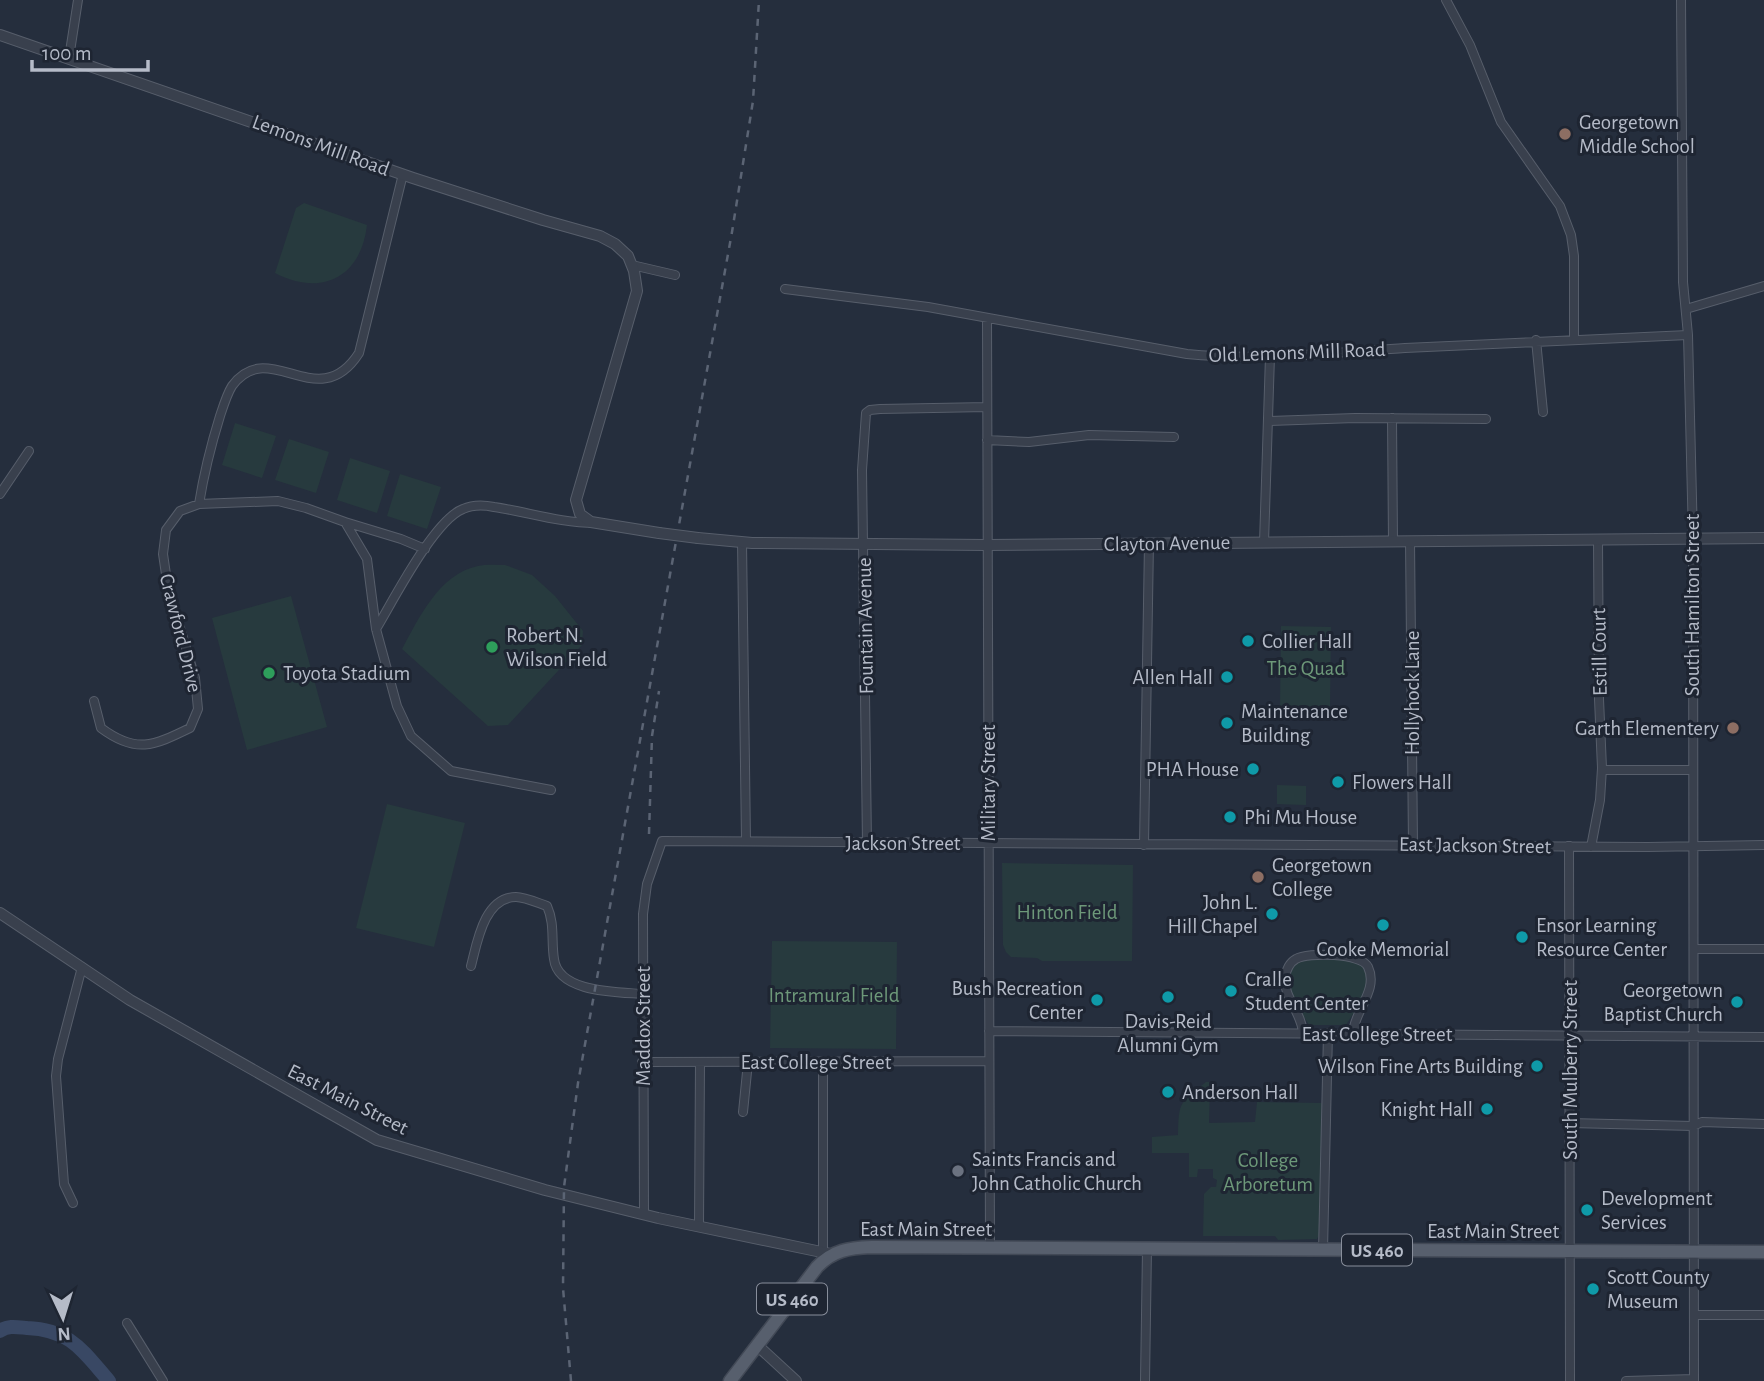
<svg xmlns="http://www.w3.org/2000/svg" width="1764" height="1381" font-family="'Alegreya Sans',sans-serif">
<rect width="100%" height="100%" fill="#252e3d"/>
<path fill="#273a3e" d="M304,203L367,225C361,278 321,297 275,273L296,208Z
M235,423L276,436L262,478L222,465Z
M289,439L329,452L316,493L275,480Z
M350,458L390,471L377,513L337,500Z
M400,474L441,487L427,529L387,516Z
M505,565L532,575L555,596L583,631L582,645L508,725L488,726L402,649C419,618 439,574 478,566C486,564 497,565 505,565Z
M291,596L327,727L247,750L212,618Z
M1281,626L1331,627L1330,709H1280Z
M1277,785L1306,786V805L1277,804Z
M387,804L465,823L434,947L356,928Z
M1002,863L1133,865L1132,961H1042L1037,958L1011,957L1006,952L1003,945Z
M772,941L897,942L896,1049L770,1048Z
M1301,960H1350L1363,966C1374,987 1357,1007 1346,1025H1309C1298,1007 1275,976 1301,960Z
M1206,1082H1209L1210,1088L1209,1123L1255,1122L1257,1102L1322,1103L1319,1235L1317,1239L1278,1240L1275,1236H1203L1204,1194L1211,1187H1216L1217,1180L1213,1178V1169H1198L1197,1177H1189V1153H1152V1137L1178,1135C1179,1101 1179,1104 1206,1082Z"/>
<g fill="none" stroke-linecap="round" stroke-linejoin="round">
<path stroke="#394864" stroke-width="14" d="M0,1331C8,1325 17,1327 27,1328C71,1330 82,1350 109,1381"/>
<g stroke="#575e6b" stroke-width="10">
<path id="minor" d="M1446,0L1470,45L1501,122L1560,206L1571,235L1574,256V339
M1681,0L1683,282L1688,335L1693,539L1694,1381
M69,58L78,0
M632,265L675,275
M785,289L928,307L1187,354C1259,361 1333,353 1405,348C1500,343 1594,339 1688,335
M1686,309L1764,286
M987,318L990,1248
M1536,340L1543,412
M1392,418L1393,542
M1269,421L1355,418L1486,419
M987,440L1029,442L1089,435L1174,437
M0,494L29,451
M199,504C204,473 211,445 220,416C223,407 227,394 232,386C269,335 318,417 359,353L403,174
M345,522L401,539L425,549
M1410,541L1413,845
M742,542L746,841
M1264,543L1270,356
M376,629C393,601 434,520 463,509C472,505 484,505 494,507C528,512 560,523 595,523
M94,701L101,728C136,754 153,746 190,728L198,709L195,678L168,588L163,554L166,530L180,511L199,504L278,501L306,508L345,522L367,559L376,629L397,706L411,736L451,771L551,790
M1602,770H1693
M867,843L862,470L866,413L870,410L880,409L987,407
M1144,845L1149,543
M1569,846L1570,1381
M1591,847L1600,800L1602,768L1599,699L1598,540
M1694,949H1764
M471,966C477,943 484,897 516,897C525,897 538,903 547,906C555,924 551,940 554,959C558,993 618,992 643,994
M989,1031L1764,1037
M1303,1033C1302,1013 1283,997 1285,977C1286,970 1290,962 1296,959C1308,952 1362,953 1368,967C1379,990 1354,1011 1353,1033
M642,1062L989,1061
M823,1062V1252
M743,1112L748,1062
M1570,1123L1693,1126L1702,1122L1764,1124
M73,1203L64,1184L56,1076L58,1059L82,967
M644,1214L643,914L647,884L662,841L1648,847L1764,845
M699,1226L700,1062
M1323,1250L1328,1033
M1694,1315H1764
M127,1323L163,1381
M1145,1381L1147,1249
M1626,1381L1694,1379"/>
</g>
<g stroke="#575e6b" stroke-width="12">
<path id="tertiary" d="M0,35L413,178L543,220L600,236L615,244L628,256L634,271L637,291L576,500L580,514L591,522L659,533
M698,538L752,543L986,545L1764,538
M0,913L130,1000L377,1140L545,1190L658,1218L831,1254
M757,1345L796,1381"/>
</g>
<g stroke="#424956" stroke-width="15">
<path id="primary" d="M730,1381L817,1267C833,1250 849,1248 872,1247L1764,1252"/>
</g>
<use href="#minor" stroke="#39404d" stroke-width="8"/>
<use href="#tertiary" stroke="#39404d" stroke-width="10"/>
<use href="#primary" stroke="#575f6d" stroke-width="12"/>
<path stroke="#5b6474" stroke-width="2.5" stroke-dasharray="7 7" stroke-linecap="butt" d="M649,834L652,736L659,691
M571,1381L563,1288L564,1187L578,1083L732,232L753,101L759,0"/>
<g stroke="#575e6b" stroke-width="12" stroke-linecap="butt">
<path id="tertiary-bridge" d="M659,533L698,538"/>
</g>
<use href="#tertiary-bridge" stroke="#39404d" stroke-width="10"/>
</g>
<g fill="#8d6e63" stroke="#1e2532" stroke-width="2.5">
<circle cx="1565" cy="134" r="7"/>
<circle cx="1733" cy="728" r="7"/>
<circle cx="1258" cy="877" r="7"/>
</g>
<g fill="#0f9aa8" stroke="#1e2532" stroke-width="2.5">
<circle cx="1248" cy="641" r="7"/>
<circle cx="1227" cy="677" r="7"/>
<circle cx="1227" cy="723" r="7"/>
<circle cx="1253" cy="769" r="7"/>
<circle cx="1338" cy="782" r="7"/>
<circle cx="1230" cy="817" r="7"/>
<circle cx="1272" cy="914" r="7"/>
<circle cx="1383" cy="925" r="7"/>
<circle cx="1522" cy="937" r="7"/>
<circle cx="1231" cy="991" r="7"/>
<circle cx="1168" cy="997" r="7"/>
<circle cx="1097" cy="1000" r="7"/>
<circle cx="1737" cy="1002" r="7"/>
<circle cx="1537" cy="1066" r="7"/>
<circle cx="1168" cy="1092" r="7"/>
<circle cx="1487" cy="1109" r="7"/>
<circle cx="1587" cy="1210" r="7"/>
<circle cx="1593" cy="1289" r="7"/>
</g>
<g fill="#2e9e5b" stroke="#1e2532" stroke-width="2.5">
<circle cx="492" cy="647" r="7"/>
<circle cx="269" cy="673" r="7"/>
</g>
<circle fill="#6b7280" stroke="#1e2532" stroke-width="2.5" cx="958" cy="1171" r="7"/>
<g text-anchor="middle" stroke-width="6" stroke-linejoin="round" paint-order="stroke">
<g fill="#1e2532" stroke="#888e9b" stroke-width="2">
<rect x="1342" y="1234.5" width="70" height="31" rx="5"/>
<rect x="757" y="1283.5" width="70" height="31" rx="5"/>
</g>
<g font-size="19" font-weight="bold" fill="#b5bbc8">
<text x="1377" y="1257">US 460</text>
<text x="792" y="1306">US 460</text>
</g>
<g font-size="21" fill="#b5bbc8" stroke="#1e2532" text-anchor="start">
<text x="1579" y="129">Georgetown<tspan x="1579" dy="24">Middle School</tspan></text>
<text x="506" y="642">Robert N.<tspan x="506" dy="24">Wilson Field</tspan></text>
<text x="1262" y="648">Collier Hall</text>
<text x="283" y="680">Toyota Stadium</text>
<text x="1213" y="684" text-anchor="end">Allen Hall</text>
<text x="1241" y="718">Maintenance<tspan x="1241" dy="24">Building</tspan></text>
<text x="1719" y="735" text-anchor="end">Garth Elementery</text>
<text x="1239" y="776" text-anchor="end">PHA House</text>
<text x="1352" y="789">Flowers Hall</text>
<text x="1244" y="824">Phi Mu House</text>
<text x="1272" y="872">Georgetown<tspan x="1272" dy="24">College</tspan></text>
<text x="1258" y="909" text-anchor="end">John L.<tspan x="1258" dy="24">Hill Chapel</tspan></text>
<text x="1536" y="932">Ensor Learning<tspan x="1536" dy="24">Resource Center</tspan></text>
<text x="1383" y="956" text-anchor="middle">Cooke Memorial</text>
<text x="1245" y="986">Cralle<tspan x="1245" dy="24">Student Center</tspan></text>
<text x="1083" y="995" text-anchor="end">Bush Recreation<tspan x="1083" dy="24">Center</tspan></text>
<text x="1723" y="997" text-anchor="end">Georgetown<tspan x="1723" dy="24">Baptist Church</tspan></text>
<text x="1168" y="1028" text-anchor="middle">Davis-Reid<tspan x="1168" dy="24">Alumni Gym</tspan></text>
<text x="1523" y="1073" text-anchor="end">Wilson Fine Arts Building</text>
<text x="1182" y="1099">Anderson Hall</text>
<text x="1473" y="1116" text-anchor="end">Knight Hall</text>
<text x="972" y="1166">Saints Francis and<tspan x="972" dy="24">John Catholic Church</tspan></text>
<text x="1601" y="1205">Development<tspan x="1601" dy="24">Services</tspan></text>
<text x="1607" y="1284">Scott County<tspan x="1607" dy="24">Museum</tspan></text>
</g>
<g font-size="21" fill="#b5bbc8" stroke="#1e2532">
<text transform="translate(321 145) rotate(20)" y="7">Lemons Mill Road</text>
<text transform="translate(1297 352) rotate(-2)" y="7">Old Lemons Mill Road</text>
<text transform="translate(1167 543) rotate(-1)" y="7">Clayton Avenue</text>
<text transform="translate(1692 605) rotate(-90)" y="7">South Hamilton Street</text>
<text transform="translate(865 626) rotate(-91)" y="7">Fountain Avenue</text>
<text transform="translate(181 633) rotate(76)" y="7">Crawford Drive</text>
<text transform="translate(1599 652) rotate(-91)" y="7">Estill Court</text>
<text transform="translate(1412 693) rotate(-90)" y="7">Hollyhock Lane</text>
<text transform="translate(988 783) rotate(-90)" y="7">Military Street</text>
<text x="903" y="850">Jackson Street</text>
<text transform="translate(1475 845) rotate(1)" y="7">East Jackson Street</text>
<text transform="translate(643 1026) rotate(-90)" y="7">Maddox Street</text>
<text x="1377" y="1041">East College Street</text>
<text x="816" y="1069">East College Street</text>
<text transform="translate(1570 1070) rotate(-90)" y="7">South Mulberry Street</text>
<text transform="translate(348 1099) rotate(27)" y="7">East Main Street</text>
<text x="926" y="1236">East Main Street</text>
<text x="1493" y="1238">East Main Street</text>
</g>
<g font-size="21" fill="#6d9879" stroke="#1e2532">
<text x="1306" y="675">The Quad</text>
<text x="1067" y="919">Hinton Field</text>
<text x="834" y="1002">Intramural Field</text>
<text x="1268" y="1167">College<tspan x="1268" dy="24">Arboretum</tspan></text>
</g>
</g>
<g transform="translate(63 1318) rotate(176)" stroke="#1e2532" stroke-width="5" paint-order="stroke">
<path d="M0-5L12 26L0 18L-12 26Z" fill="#b5bbc8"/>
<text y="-10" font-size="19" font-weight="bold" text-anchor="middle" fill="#b5bbc8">N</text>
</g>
<path d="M32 60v10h116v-10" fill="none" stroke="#b5bbc8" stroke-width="3.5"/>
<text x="42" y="60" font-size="21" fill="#b5bbc8" stroke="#1e2532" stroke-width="5" paint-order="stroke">100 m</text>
</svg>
